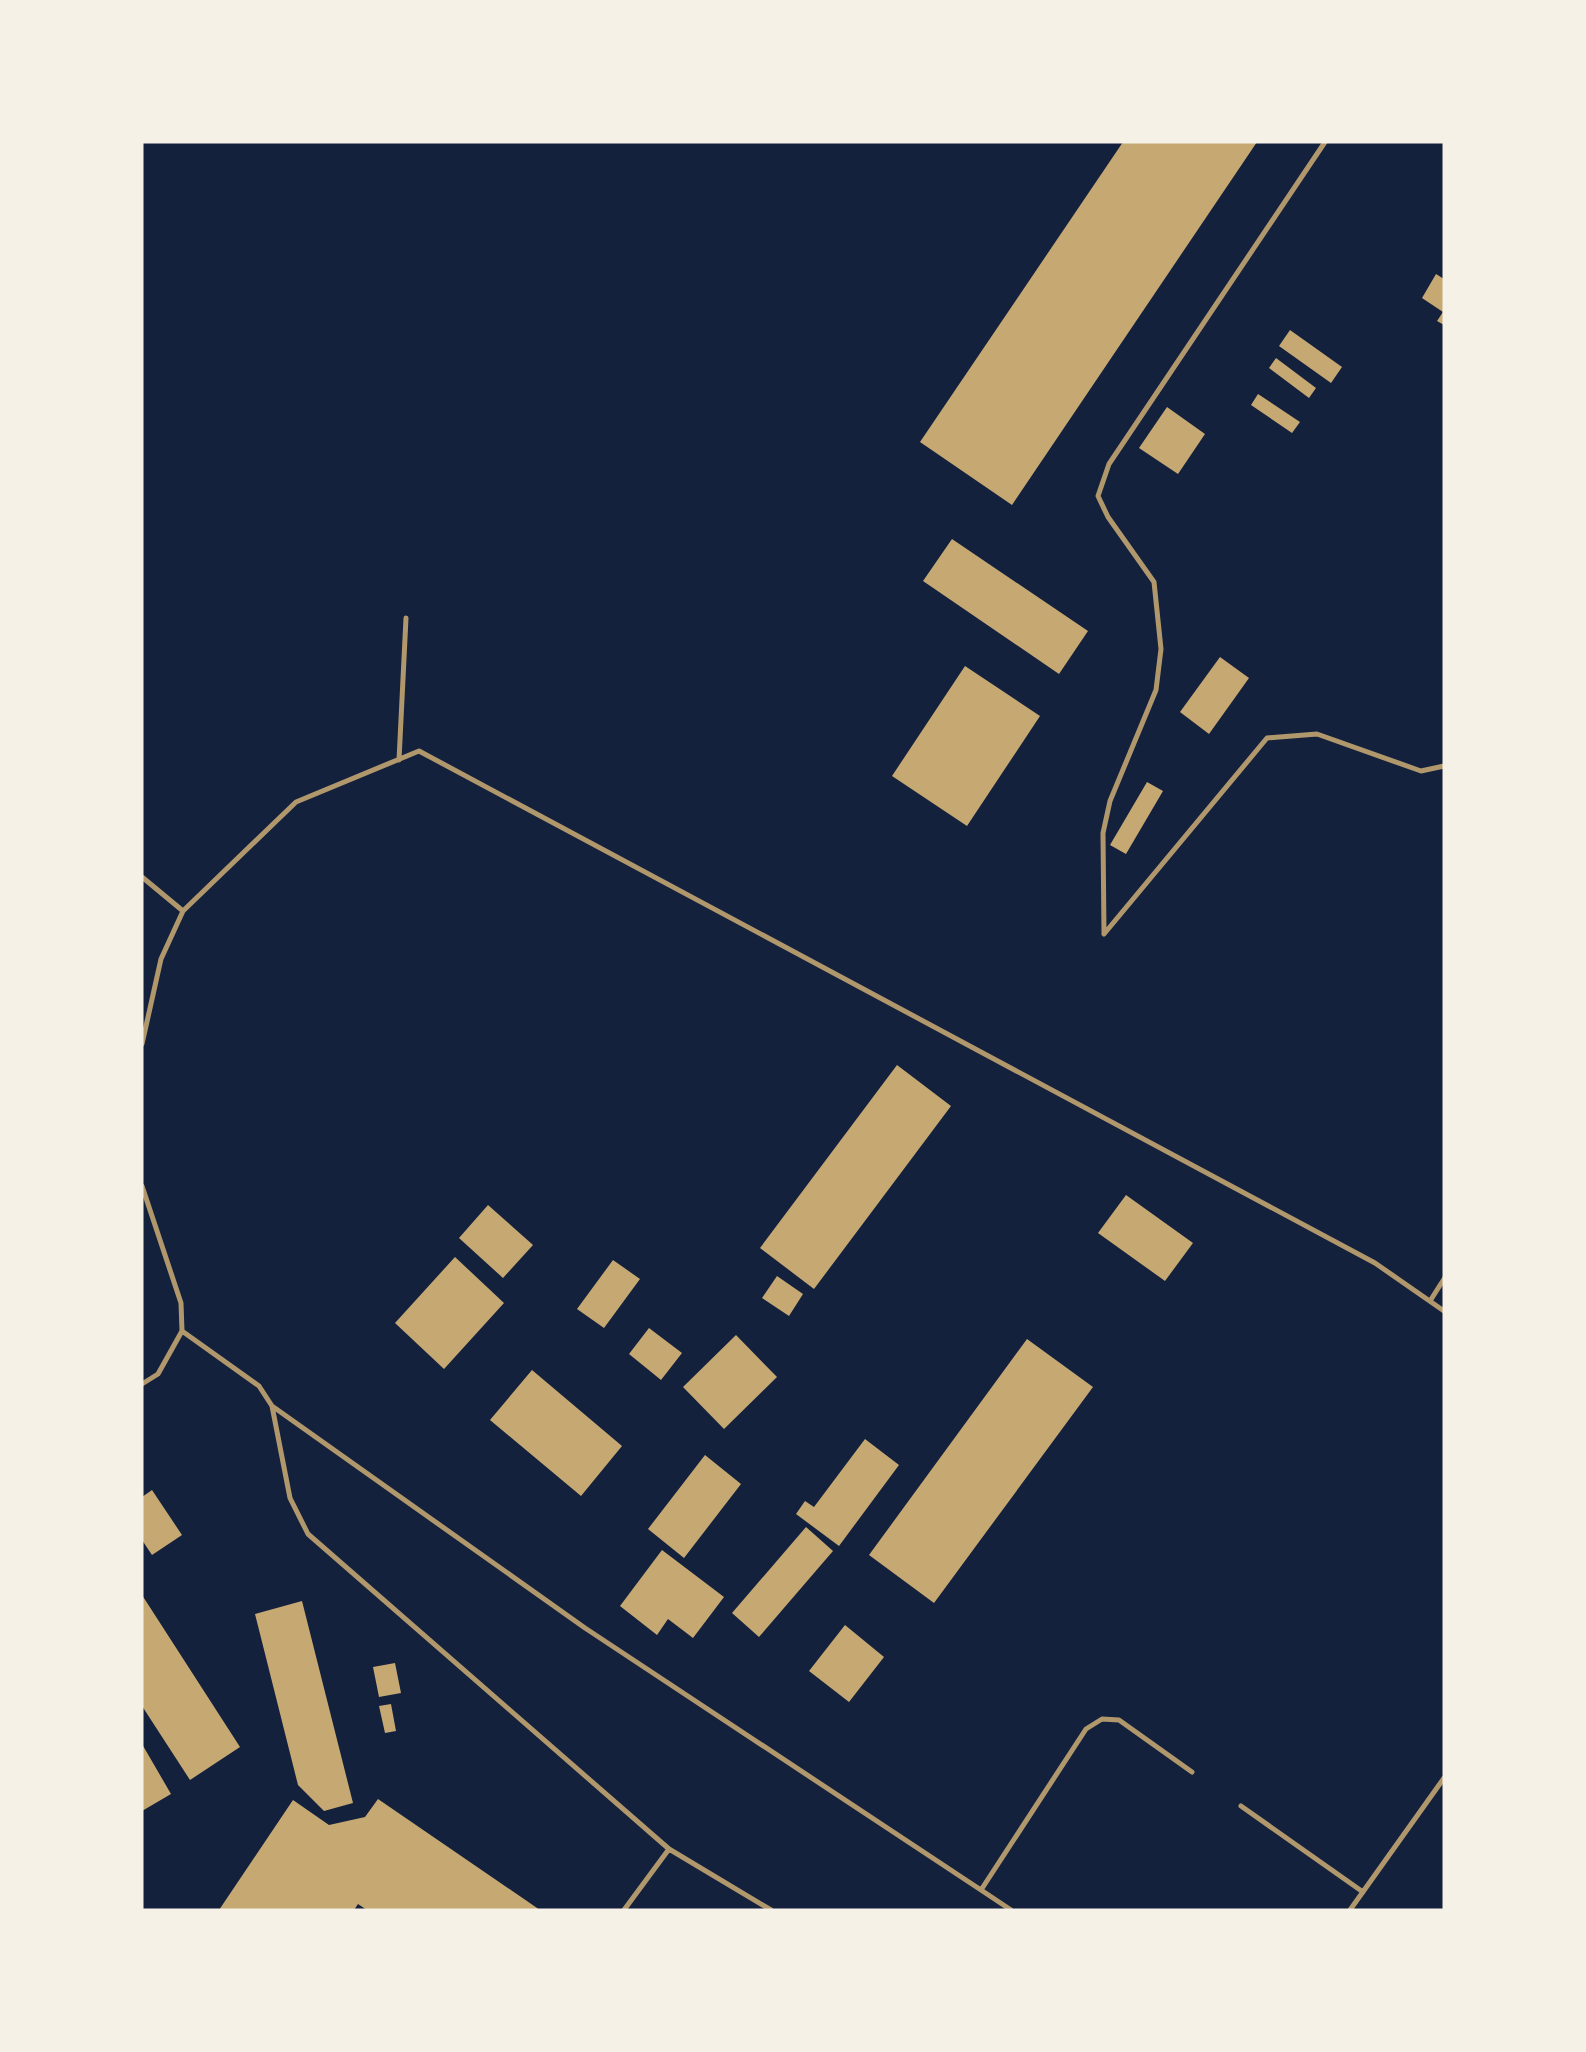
<svg xmlns="http://www.w3.org/2000/svg" width="1586" height="2052" font-family="Commissioner,sans-serif">
<rect width="100%" height="100%" fill="#14213d"/>
<path fill="#c6a872" d="M1123,142H1257L1012,505L920,442Z
M1436,274L1444,279V325L1437,321L1443,312L1422,298Z
M1290,330L1342,367L1331,383L1279,346Z
M1276,358L1316,388L1309,398L1269,368Z
M1258,394L1300,422L1292,433L1251,405Z
M1167,407L1205,434L1178,474L1139,448Z
M952,539L1088,631L1059,674L923,581Z
M1220,657L1249,678L1209,734L1180,712Z
M965,666L1040,716L967,826L892,776Z
M1147,782L1163,791L1126,854L1110,845Z
M897,1065L951,1106L814,1289L760,1248Z
M1126,1195L1193,1243L1165,1281L1098,1233Z
M488,1205L533,1245L503,1278L459,1238Z
M455,1257L504,1303L444,1369L395,1323Z
M613,1260L640,1279L604,1328L577,1309Z
M777,1276L803,1294L789,1316L762,1298Z
M649,1328L682,1353L661,1380L629,1354Z
M736,1335L777,1377L724,1429L683,1387Z
M1027,1339L1093,1387L934,1603L869,1555Z
M532,1370L622,1446L581,1496L490,1420Z
M865,1439L899,1465L839,1546L796,1514L805,1501L814,1507Z
M705,1455L741,1484L684,1558L648,1529Z
M152,1490L182,1535L152,1555L142,1540V1497Z
M806,1527L833,1551L759,1637L732,1613Z
M662,1550L724,1597L693,1638L668,1619L657,1635L620,1606Z
M142,1595L240,1747L190,1780L142,1706Z
M302,1601L353,1803L324,1811L298,1785L255,1614Z
M845,1625L884,1657L849,1702L809,1671Z
M395,1663L401,1693L379,1697L373,1667Z
M391,1704L396,1731L385,1733L379,1706Z
M142,1744L171,1794L142,1811Z
M378,1799L540,1910H367L358,1904L354,1910H219L293,1800L329,1825L365,1817Z"/>
<g fill="none" stroke-linecap="round" stroke-linejoin="round">
<path stroke="#b1986c" stroke-width="5" d="M399,760L406,618
M142,877L183,911
M1104,934L1103,833L1110,801L1156,690L1161,649L1154,582L1108,517L1098,496L1109,464L1325,142
M1104,934L1267,738L1317,734L1421,771L1444,766
M142,1044L161,959L183,911L296,802L419,751L1375,1263L1444,1311
M142,1186L181,1303L182,1331L259,1386L272,1406L290,1498L308,1534L669,1849L771,1910
M1430,1301L1444,1279
M142,1384L158,1374L182,1331
M272,1406L585,1628L981,1890
M1241,1806L1363,1892
M624,1910L669,1849
M1011,1910L981,1890L1086,1729L1102,1719L1119,1720L1192,1772
M1350,1910L1444,1778"/>
</g>
<rect width="1586" height="2052" fill="none" stroke="#f6f1e7" stroke-width="287"/>
</svg>
